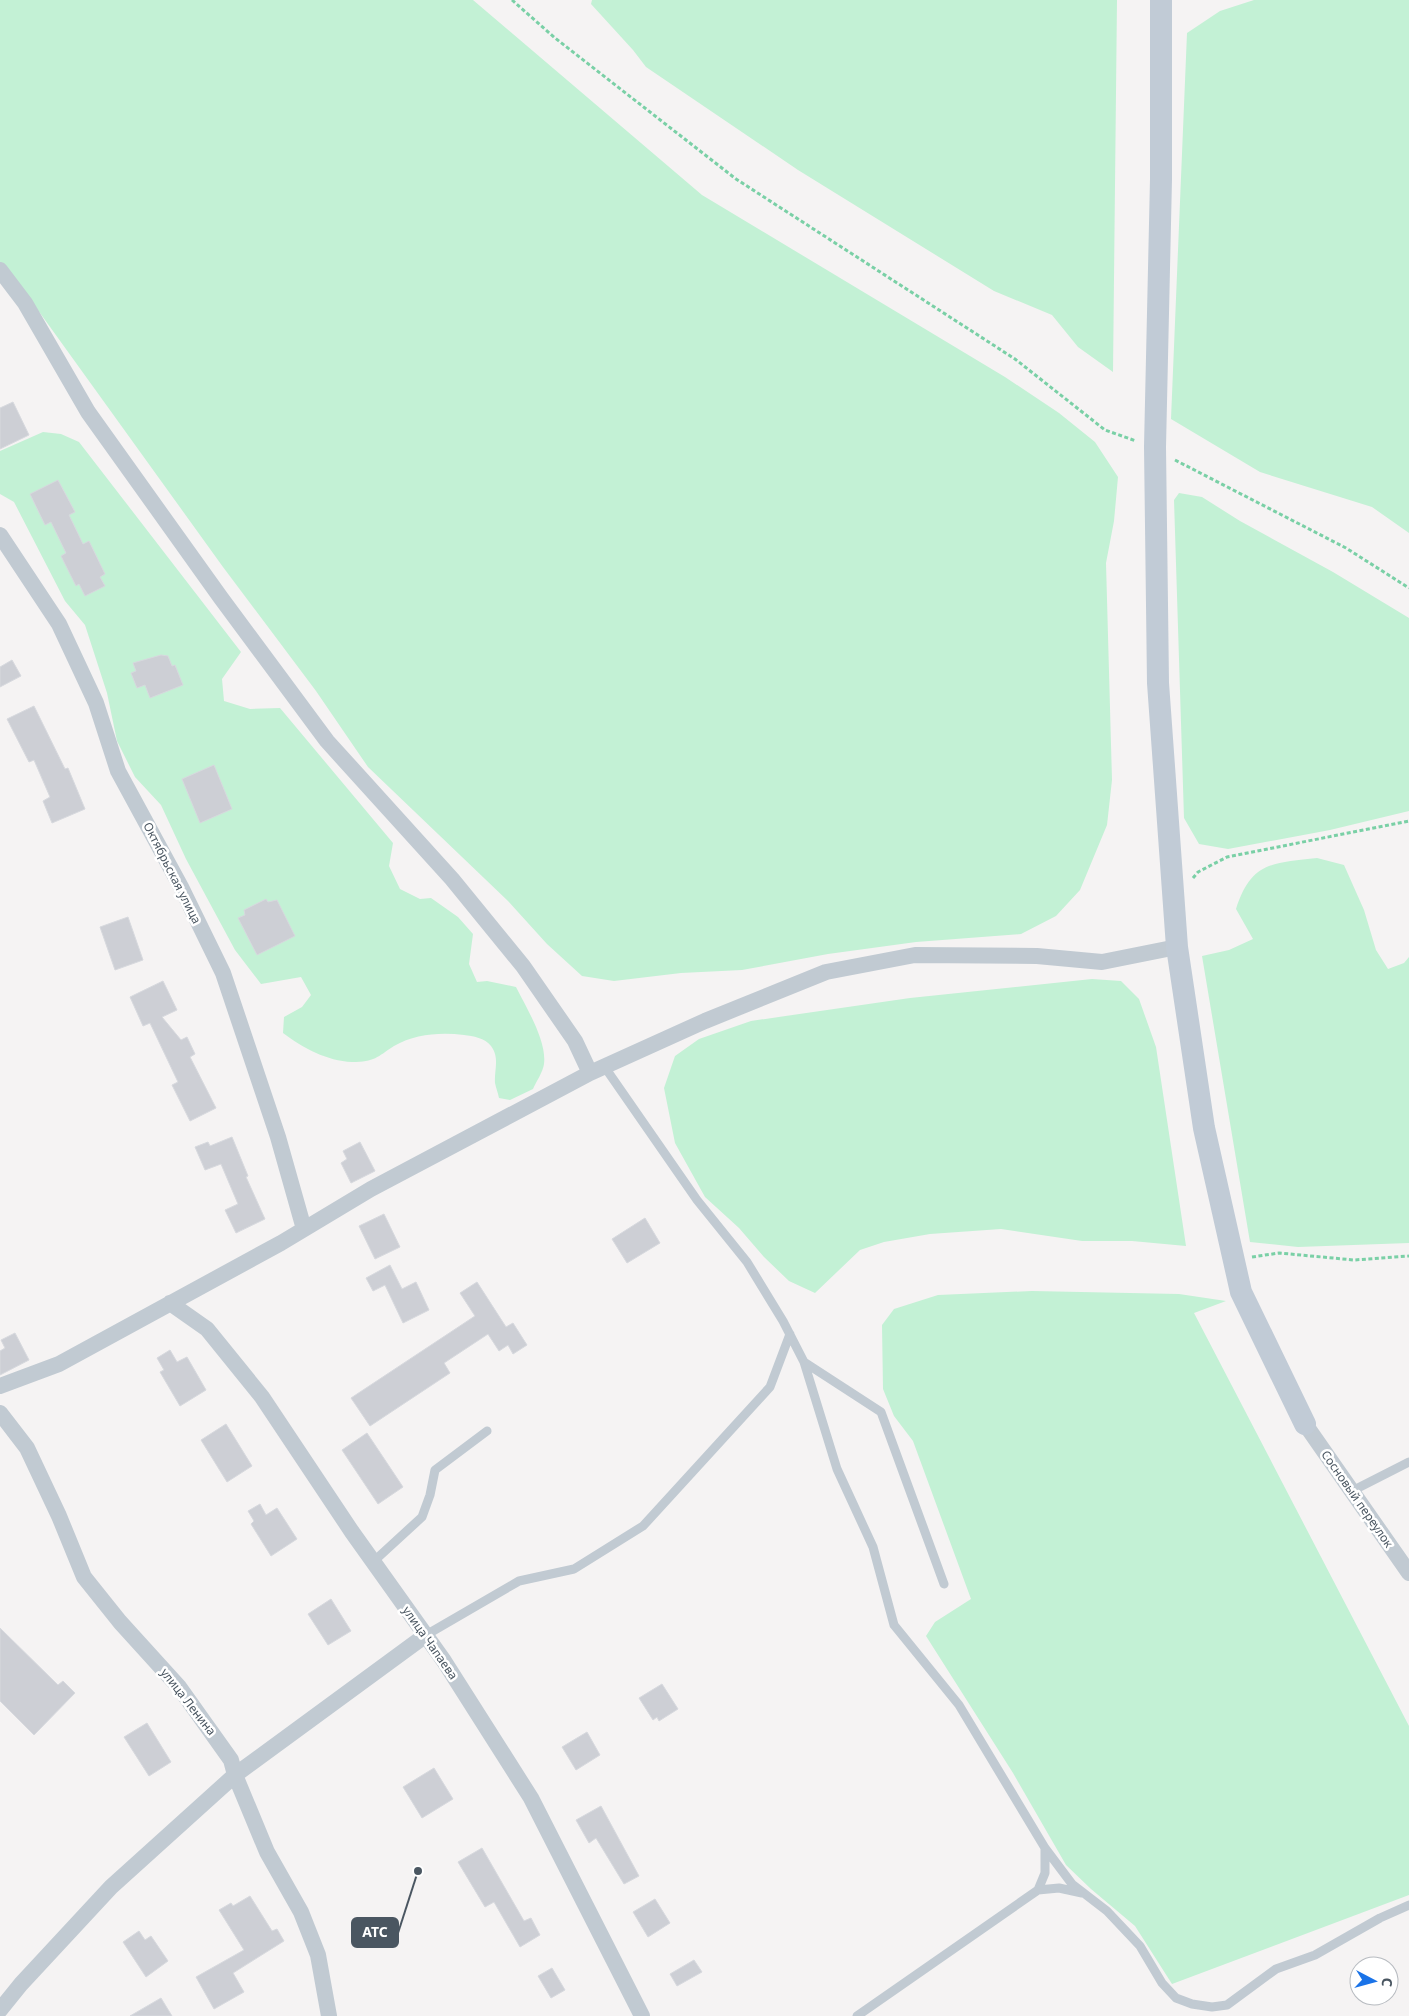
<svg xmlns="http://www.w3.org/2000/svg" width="1409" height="2016" font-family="'Noto Sans',sans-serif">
<rect width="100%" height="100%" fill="#f5f3f3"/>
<path fill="#c3f1d5" d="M0,0H473L702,195L1005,377L1059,413L1095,442L1118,477L1114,521L1106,563L1112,780L1107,825L1080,890L1056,916L1021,934L916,942L828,954L742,970L681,973L614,981L582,976L547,944L508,901L368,767L316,691L223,567L40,313L0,264Z
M592,0H1117L1113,372L1078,347L1052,315L994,291L798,170L646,67L633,50L591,4Z
M1254,0H1409V533L1372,507L1260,472L1171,419L1187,33L1220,11Z
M43,432L61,434L79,442L241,652L222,679L224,701L250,709L280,708L393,843L389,866L400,889L420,899L431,898L458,917L473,934L469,964L477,982L487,981L516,987C526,1007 547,1041 544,1064C543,1072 536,1082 533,1089L510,1100L499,1098C498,1093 496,1088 495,1083C494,1070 500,1058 491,1046C485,1038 473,1036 464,1035C440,1032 415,1034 394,1046C377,1057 375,1062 352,1062C327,1061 303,1048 283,1033L284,1017L302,1007L311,995L301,977L261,984L235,950L186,859L161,805L135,777L117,741L107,693L85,625L65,601L14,502L0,494V451Z
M1179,493L1202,497L1240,521L1333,572L1409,618V811L1330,830L1228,849L1199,844L1184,818L1174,500Z
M1317,858L1344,865L1364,910L1376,950L1388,969L1404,963L1409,957V1243L1298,1247L1250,1242L1202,956L1229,950L1253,939L1236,909C1251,862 1272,863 1317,858Z
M1092,979L1121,981L1139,999L1156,1047L1186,1246L1132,1241H1082L1001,1229L930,1234L884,1242L860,1250L815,1293L789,1281L764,1257L739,1228L705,1197L675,1143L664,1088L675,1056L699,1039L751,1021L910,998Z
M1032,1291L1179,1294L1226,1301L1194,1313L1409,1726V1895L1172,1984L1135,1926L1091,1889L1066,1865L1013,1773L926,1636L935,1622L971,1599L913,1441L894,1416L883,1389L882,1325L894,1309L938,1295Z"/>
<path fill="#cdcfd5" stroke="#d7d9de" d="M13,402L29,435L0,449V408Z
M58,480L75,512L69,515L83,544L89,541L105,574L100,577L105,586L85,596L79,584L76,586L61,556L66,553L51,522L45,525L30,494Z
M161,655L168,656L172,666L175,665L183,685L150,698L145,685L137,688L131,673L136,671L133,663Z
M12,660L21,676L0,687V667Z
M34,706L65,769L68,768L85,809L52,823L43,801L50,797L34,760L29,762L7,719Z
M214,765L232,809L200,823L182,779Z
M266,899L268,902L277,900L295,936L257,955L238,918L245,915L244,910Z
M128,917L143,960L115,970L100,927Z
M163,981L177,1010L162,1017L181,1040L187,1037L195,1054L190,1057L216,1108L190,1121L172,1085L178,1082L150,1023L143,1026L130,997Z
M232,1137L248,1176L246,1177L265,1219L236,1233L225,1210L238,1204L221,1164L205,1170L195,1147L208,1142L210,1146Z
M360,1142L375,1171L351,1183L341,1163L347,1159L343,1151Z
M384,1214L400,1247L375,1259L359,1226Z
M645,1218L660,1243L627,1263L612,1239Z
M390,1265L402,1289L416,1282L429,1310L403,1323L385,1285L373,1291L366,1278Z
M477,1282L506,1327L513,1323L527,1345L513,1354L508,1345L499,1351L488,1334L444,1363L450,1373L370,1426L351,1398L475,1316L460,1293Z
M15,1333L29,1360L0,1375V1351L5,1348L1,1340Z
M170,1350L177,1362L187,1357L206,1390L180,1406L160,1372L164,1370L157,1358Z
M226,1424L252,1466L227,1482L201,1440Z
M367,1433L403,1487L378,1504L342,1450Z
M260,1504L266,1515L277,1508L297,1539L271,1556L251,1524L254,1521L248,1511Z
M331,1599L351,1631L328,1645L308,1614Z
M0,1628L58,1685L63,1681L75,1693L34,1735L0,1701Z
M662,1684L678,1709L659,1721L657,1717L653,1720L639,1698Z
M147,1723L171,1762L149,1776L124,1737Z
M587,1732L600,1755L576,1770L562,1747Z
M434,1768L453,1799L422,1818L403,1787Z
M601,1806L639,1876L624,1884L596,1838L589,1843L576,1820Z
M482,1848L524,1921L531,1918L540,1935L520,1947L494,1902L485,1907L458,1862Z
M250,1896L272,1931L277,1929L284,1941L233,1973L244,1992L214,2009L196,1977L244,1950L219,1910L231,1903L233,1906Z
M655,1899L670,1923L648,1937L633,1912Z
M139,1931L145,1940L151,1936L168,1961L146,1977L123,1942Z
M694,1960L702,1972L677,1986L670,1974Z
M552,1968L565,1990L551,1998L538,1976Z
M161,1998L172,2016H130Z"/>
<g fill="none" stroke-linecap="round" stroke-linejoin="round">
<path stroke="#7ad0a6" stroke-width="3" stroke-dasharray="4 2.5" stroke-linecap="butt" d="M512,0L555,38L736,179L1015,359L1105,430L1136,441
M1175,460L1346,548L1409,588
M1193,878L1198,872L1227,857L1409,821
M1252,1257L1279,1253L1354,1260L1409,1256"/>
<path stroke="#c1cad2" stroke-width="9" d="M604,1066L697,1200L747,1262L783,1321L804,1362L881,1412L944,1584
M804,1362L837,1469L873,1547L894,1625L959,1705L1045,1848L1072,1884L1107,1911L1140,1946L1162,1983L1176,1998L1192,2004L1212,2007L1227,2005L1276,1969L1315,1955L1380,1918L1409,1905
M1352,1491L1409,1462
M373,1562L422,1517L430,1495L435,1470L487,1431
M426,1635L519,1581L574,1569L643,1526L770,1387L790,1334
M1038,1890L1045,1873V1848
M857,2016L1038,1890L1059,1888L1082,1893"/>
<path stroke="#c1cad2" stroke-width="16" d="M0,270L25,303L88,412L221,598L327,741L452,879L523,966L575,1041L590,1073
M0,535L59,624L96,703L118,771L181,887L223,973L278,1137L304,1229
M170,1303L207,1329L262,1397L352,1532L444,1661L531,1798L642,2016
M0,1386L59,1364L281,1243L371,1189L590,1073L705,1021L826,972L915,955L1037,956L1102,962L1177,947
M0,1413L27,1448L59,1516L84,1577L120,1622L179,1687L231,1760L235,1775L267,1852L301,1912L318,1955L329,2016
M1305,1424L1409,1573
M0,2010L21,1984L111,1887L235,1775L426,1635"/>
<path stroke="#c1cbd6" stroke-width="22" d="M1161,0V179L1155,447L1158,683L1177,947L1204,1128L1241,1292L1305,1424"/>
</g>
<g text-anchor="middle" stroke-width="5" stroke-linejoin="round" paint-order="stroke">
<g font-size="12" fill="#4a5661" stroke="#fff">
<text transform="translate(172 873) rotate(63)" y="4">Октябрьская улица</text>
<text transform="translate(1357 1499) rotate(55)" y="4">Сосновый переулок</text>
<text transform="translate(430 1643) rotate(55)" y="4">улица Чапаева</text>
<text transform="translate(188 1702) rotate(52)" y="4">улица Ленина</text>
</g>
</g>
<path fill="none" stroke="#4a5661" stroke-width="2" d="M418 1871L398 1933"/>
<circle fill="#4a5661" stroke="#fff" stroke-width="2" cx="418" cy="1871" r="5"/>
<rect fill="#4a5661" stroke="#4a5661" stroke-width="2" x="352" y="1918" width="46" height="29" rx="5"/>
<g font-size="14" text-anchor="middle" font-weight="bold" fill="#fff">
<text x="375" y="1937">АТС</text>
</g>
<g transform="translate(1374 1981) rotate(96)"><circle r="24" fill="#ffffff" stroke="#b7bbc0"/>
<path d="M0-4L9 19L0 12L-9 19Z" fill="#1a73e8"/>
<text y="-8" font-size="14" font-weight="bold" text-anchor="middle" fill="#4a5661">С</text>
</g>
</svg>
